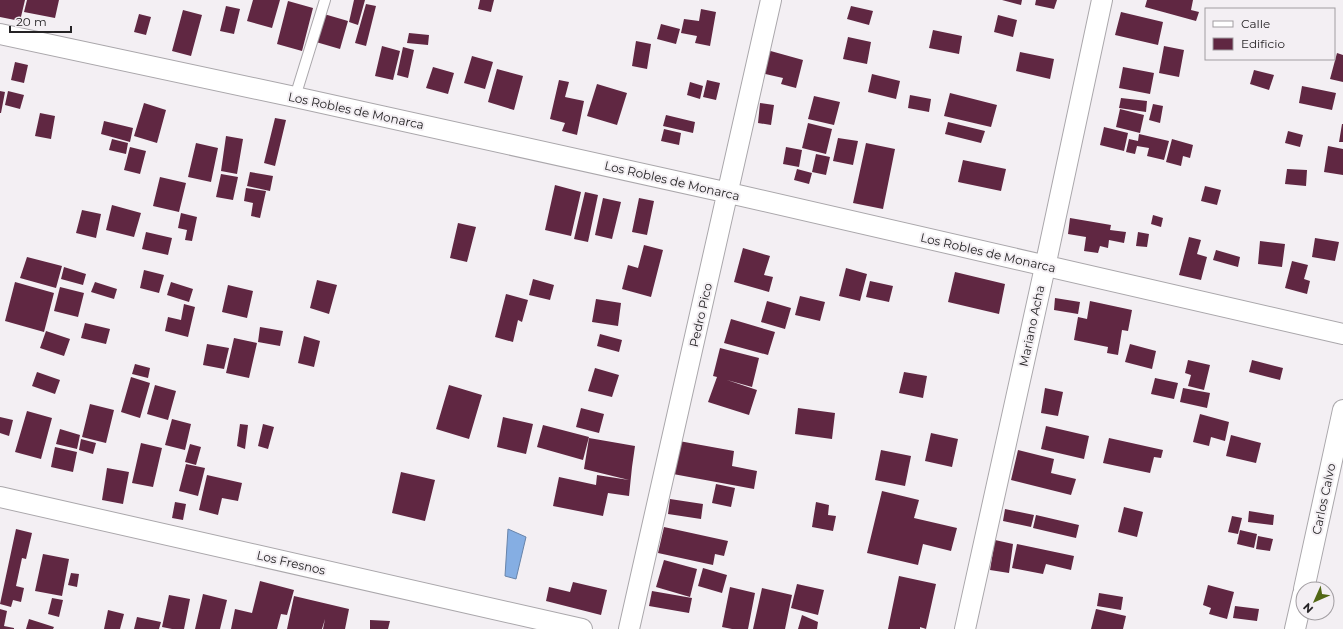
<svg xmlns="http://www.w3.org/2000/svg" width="1343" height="629" font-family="Montserrat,sans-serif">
<rect width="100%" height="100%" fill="#f3eff3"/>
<path fill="#85aee3" stroke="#6884aa" d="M508,529L526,537L516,579L505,576Z"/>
<path fill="#602742" d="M0,0H25L20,21L0,17Z
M27,0H59L55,18L24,12Z
M253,0H280L272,28L247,21Z
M354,0H365L358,25L349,22Z
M480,0H494L491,12L478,9Z
M1002,0H1022L1021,5Z
M1036,0H1057L1054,9L1035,5Z
M1147,0H1193L1191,10L1199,12L1196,21L1145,7Z
M288,1L313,8L302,51L277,44Z
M366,4L376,6L366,46L355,43Z
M226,6L240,9L234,34L220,31Z
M851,6L873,11L869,25L847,19Z
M701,9L716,12L710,46L695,43L697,36L681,33L684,19L699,21Z
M183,10L202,15L191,56L172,51Z
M1121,12L1163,22L1158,45L1115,35Z
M139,14L151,17L146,35L134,32Z
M324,14L348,21L340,49L316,42Z
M998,15L1017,20L1013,37L994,32Z
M661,24L680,29L676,44L657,39Z
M933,30L962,36L959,54L929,48Z
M409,33L429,35L428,45L407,43Z
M848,37L871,42L867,64L843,59Z
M636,41L651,44L647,69L632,66Z
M382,46L400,51L393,80L375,76Z
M1164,46L1184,50L1179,77L1159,73Z
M403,47L414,50L408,78L397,75Z
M767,50L803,60L796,88L781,84L783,78L761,73Z
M1020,52L1054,59L1050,79L1016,71Z
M1337,53L1343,55V82L1330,79Z
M472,56L493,62L485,89L464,83Z
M15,62L28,65L24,83L11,80Z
M433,67L454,73L448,94L426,88Z
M1123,67L1154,73L1150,94L1119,88Z
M497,69L523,76L514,110L488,102Z
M1254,70L1274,75L1269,90L1250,84Z
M872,74L900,81L896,99L868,92Z
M559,80L569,82L565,97L584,101L577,135L562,131L565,123L550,119Z
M707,80L720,83L716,100L703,97Z
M690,82L703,86L700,99L687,95Z
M597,84L627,93L617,125L587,116Z
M1302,86L1336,93L1332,110L1299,103Z
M0,91L5,92L1,113H0Z
M8,91L24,95L20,109L5,105Z
M950,93L997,105L991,127L944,116Z
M910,95L931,99L929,112L908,108Z
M814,96L840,102L834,125L808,119Z
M1121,98L1147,101L1146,112L1119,108Z
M144,103L166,110L157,143L134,136Z
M760,103L774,105L771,125L758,123Z
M1153,104L1163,106L1160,123L1149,120Z
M1120,109L1144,115L1140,133L1116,127Z
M40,113L55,116L51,139L35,136Z
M666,115L695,122L693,133L663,126Z
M275,118L286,120L275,166L264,163Z
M104,121L133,128L130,142L101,134Z
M948,122L985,131L981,143L945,134Z
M808,123L832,129L826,154L802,148Z
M1342,124H1343V142H1339Z
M1104,127L1128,133L1124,151L1100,145Z
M664,129L681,133L679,145L661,141Z
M1288,131L1303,135L1300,147L1285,143Z
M1139,134L1169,141L1164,160L1147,156L1149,148L1137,146L1135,154L1126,152L1129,139L1138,141Z
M226,136L243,139L237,174L221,171Z
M838,138L858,141L853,165L833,161Z
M112,139L128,143L126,154L109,150Z
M1172,139L1193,145L1190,158L1183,156L1181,166L1166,162Z
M196,143L218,148L211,182L188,177Z
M866,143L895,149L883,209L853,203Z
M1328,146L1343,149V175L1324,172Z
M130,147L146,151L140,174L124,170Z
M786,147L802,150L799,167L783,164Z
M816,154L830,157L826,175L812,172Z
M963,160L1006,169L1001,191L958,182Z
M797,169L812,173L809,184L794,180Z
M1287,169L1307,170L1306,186L1285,184Z
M250,172L273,176L270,191L247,186Z
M221,174L238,177L233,200L216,197Z
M160,177L186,183L179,212L153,206Z
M555,185L581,192L571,236L545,230Z
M1205,186L1221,190L1217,205L1201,201Z
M246,188L266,191L260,218L251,216L253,203L244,201Z
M585,192L598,195L588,242L574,239Z
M603,198L621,202L612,239L595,235Z
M639,198L654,201L647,235L632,232Z
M112,205L141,213L134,237L106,230Z
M82,210L101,214L96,238L76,233Z
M181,213L197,217L192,241L185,240L187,230L178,228Z
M1153,215L1163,218L1161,227L1151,224Z
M1070,218L1111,225L1110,230L1126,232L1124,243L1109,240L1108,248L1100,246L1098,253L1084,251L1086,237L1068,234Z
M458,223L476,227L467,262L450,258Z
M146,232L172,238L168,255L142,249Z
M1138,232L1149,234L1147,247L1136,246Z
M1189,237L1201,240L1197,254L1207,257L1201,280L1179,275Z
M1315,238L1339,242L1335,261L1312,257Z
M1260,241L1285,244L1282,267L1258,264Z
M644,245L663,250L651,297L622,289L628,265L638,268Z
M743,248L770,256L764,275L773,277L769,292L734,282Z
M1216,250L1240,257L1238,267L1213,260Z
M27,257L62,266L56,288L20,278Z
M1292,261L1308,265L1304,279L1310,281L1307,294L1285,288Z
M64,267L86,274L83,285L61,279Z
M846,268L867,274L860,301L839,296Z
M144,270L164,275L159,293L140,288Z
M955,272L1005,284L999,314L948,302Z
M533,279L554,285L550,300L529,295Z
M317,280L337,285L329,314L310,308Z
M870,281L893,286L889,302L866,297Z
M15,282L54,293L44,332L5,321Z
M95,282L117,289L114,299L91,292Z
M171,282L193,289L189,302L167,295Z
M228,285L253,291L247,318L222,312Z
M60,287L84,293L78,317L54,311Z
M506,294L528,300L522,322L518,320L513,342L495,337Z
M800,296L825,302L820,321L795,315Z
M1055,298L1080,302L1078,314L1054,310Z
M596,299L621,303L618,326L592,322Z
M767,301L791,308L785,329L761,322Z
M1090,301L1132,310L1128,331L1122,330L1118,355L1107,353L1108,347L1074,340L1078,317L1087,319Z
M184,304L195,307L188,337L165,331L168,317L181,320Z
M731,319L775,332L768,355L724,343Z
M85,323L110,329L106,344L81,338Z
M260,327L283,331L280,346L258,342Z
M46,331L70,339L64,356L40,348Z
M600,334L622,340L619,352L597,346Z
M304,336L320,341L314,367L298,363Z
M234,338L257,343L249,378L226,373Z
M207,344L229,348L224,369L203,365Z
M1130,344L1156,351L1152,369L1125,362Z
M720,348L759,358L752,387L727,380L757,390L749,415L708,402L717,377L713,376Z
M1188,360L1210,365L1204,390L1188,386L1191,375L1185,373Z
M1252,360L1283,368L1280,380L1249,372Z
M135,364L150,368L148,378L132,374Z
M595,368L619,375L612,397L588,391Z
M37,372L60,380L55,394L32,386Z
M904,372L927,376L923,398L899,393Z
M131,377L150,383L140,418L121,412Z
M1155,378L1178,383L1174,399L1151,394Z
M155,385L176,391L168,420L147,414Z
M449,385L482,395L469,439L436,429Z
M1045,388L1063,392L1058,416L1041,413Z
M1183,388L1210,393L1207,408L1180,402Z
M90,404L114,410L106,443L82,437Z
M581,408L604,414L599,433L576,427Z
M798,408L835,413L832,439L795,434Z
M27,411L52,418L41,459L15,452Z
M1200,414L1229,422L1225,441L1211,437L1209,446L1193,442Z
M0,417L13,420L9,436L0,433Z
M503,417L533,424L526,454L497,447Z
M172,419L191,424L185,450L165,445Z
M240,424L248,425L245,449L237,446Z
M263,424L274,427L268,449L258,446Z
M543,425L589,437L583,460L537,447Z
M1046,426L1089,436L1084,459L1041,449Z
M60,429L80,435L77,449L56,444Z
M931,433L958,439L952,467L925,461Z
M1231,435L1261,443L1256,463L1226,456Z
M589,438L635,446L632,467L629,496L608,493L603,516L553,506L559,477L596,485L597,475L629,480L584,469Z
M1109,438L1163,450L1161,458L1154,457L1150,473L1103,463Z
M81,439L96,443L93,454L79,450Z
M679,441L734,451L732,466L757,471L754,489L673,474Z
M141,443L162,448L153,487L132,483Z
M190,444L201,447L196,465L185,462Z
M55,447L77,452L73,472L51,467Z
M881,450L911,456L905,486L875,480Z
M1018,450L1054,459L1051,473L1076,479L1071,495L1011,480Z
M186,464L205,468L198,496L179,491Z
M107,468L129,472L123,504L102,500Z
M401,472L435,480L425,521L392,513Z
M207,475L242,483L238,501L222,498L218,515L199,510Z
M716,484L735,488L731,507L712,503Z
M882,491L919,500L914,518L957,528L951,551L923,544L918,565L867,553Z
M670,499L703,504L701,519L668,514Z
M175,502L186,504L183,520L172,518Z
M816,502L829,505L828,515L836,516L833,531L812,527Z
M1124,507L1143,512L1137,537L1118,532Z
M1005,509L1034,515L1031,527L1003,521Z
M1249,511L1274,515L1273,525L1248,522Z
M1036,515L1079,525L1076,538L1033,528Z
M1232,516L1242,518L1238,534L1228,532Z
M664,527L728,541L724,556L715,554L713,565L658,553Z
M16,529L32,533L26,559L22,558L16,586L24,588L21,602L13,600L11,607L0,604Z
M1240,530L1257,534L1254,548L1237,544Z
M1258,536L1273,539L1270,551L1256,549Z
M995,540L1013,544L1009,573L990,570Z
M1017,544L1074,556L1071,570L1046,564L1043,574L1012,568Z
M43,554L69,559L62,596L35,591Z
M664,560L697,569L690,597L656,587Z
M703,568L727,575L722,593L698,586Z
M71,573L79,574L77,587L68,585Z
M899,576L936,584L926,629L920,627V629H888Z
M260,581L294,590L287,615L281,614L277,629H231L235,609L252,613Z
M573,582L607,590L601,615L546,601L549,587L570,592Z
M797,584L824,590L818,615L791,608Z
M1208,585L1234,592L1227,619L1209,614L1211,608L1203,605Z
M730,587L755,593L748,629H732L722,627Z
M762,588L792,595L785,629H753Z
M652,591L692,598L689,613L649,606Z
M1099,593L1123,597L1121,610L1097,606Z
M203,594L227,600L220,629H195Z
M169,595L190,599L184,629H172L162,627Z
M294,596L349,609L345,629H323L325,619L322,629H287Z
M52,598L63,600L59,617L48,614Z
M1235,606L1259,609L1257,621L1233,618Z
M0,609L7,611L4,626L14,628V629H0Z
M1096,609L1126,616L1123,629H1091Z
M108,610L124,614L120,629H104Z
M802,615L818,622L817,629H798Z
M137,617L161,622L159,629H134Z
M29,619L54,627L53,629H26Z
M370,620L390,621L388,629H370Z"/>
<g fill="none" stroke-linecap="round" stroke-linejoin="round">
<g stroke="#aaa7ab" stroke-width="12">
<path id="lane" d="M295,97L325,0"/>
</g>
<g stroke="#aaa7ab" stroke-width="22">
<path id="street" d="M0,34L295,97L729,193L1343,334
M0,497L582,629
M1304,589L1343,410
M629,629L771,0
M965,629L1045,267L1102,0
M1295,629L1303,594"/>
</g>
<use href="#lane" stroke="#fff" stroke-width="10"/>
<use href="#street" stroke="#fff" stroke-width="20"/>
</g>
<g text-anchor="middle" stroke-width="4" stroke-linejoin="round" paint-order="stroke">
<g font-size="12" fill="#252325" stroke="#f3eff3">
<text transform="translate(356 111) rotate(12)" y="4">Los Robles de Monarca</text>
<text transform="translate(672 181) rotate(13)" y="4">Los Robles de Monarca</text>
<text transform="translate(988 253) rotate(13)" y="4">Los Robles de Monarca</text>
<text transform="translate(701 315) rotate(-77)" y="4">Pedro Pico</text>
<text transform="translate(1032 326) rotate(-78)" y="4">Mariano Acha</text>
<text transform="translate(1324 499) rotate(-78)" y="4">Carlos Calvo</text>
<text transform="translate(291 563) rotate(13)" y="4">Los Fresnos</text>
</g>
</g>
<rect x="1205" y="8" width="130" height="52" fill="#f3eff3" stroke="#a19da1"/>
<rect x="1213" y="21" width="20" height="6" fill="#ffffff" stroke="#a19da1"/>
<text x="1241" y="28" font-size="12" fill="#252325">Calle</text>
<rect x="1213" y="38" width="20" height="12" fill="#602742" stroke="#a19da1"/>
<text x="1241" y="48" font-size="12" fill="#252325">Edificio</text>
<g transform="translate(1315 601) rotate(225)"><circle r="19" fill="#f3eff3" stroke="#a19da1"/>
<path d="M0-3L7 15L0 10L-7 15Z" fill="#516714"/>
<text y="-6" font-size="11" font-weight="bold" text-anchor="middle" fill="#252325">N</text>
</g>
<path d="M10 26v6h61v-6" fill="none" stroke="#252325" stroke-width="2"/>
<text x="16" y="26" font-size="12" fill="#252325" stroke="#f3eff3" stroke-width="3" paint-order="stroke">20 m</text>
</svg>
